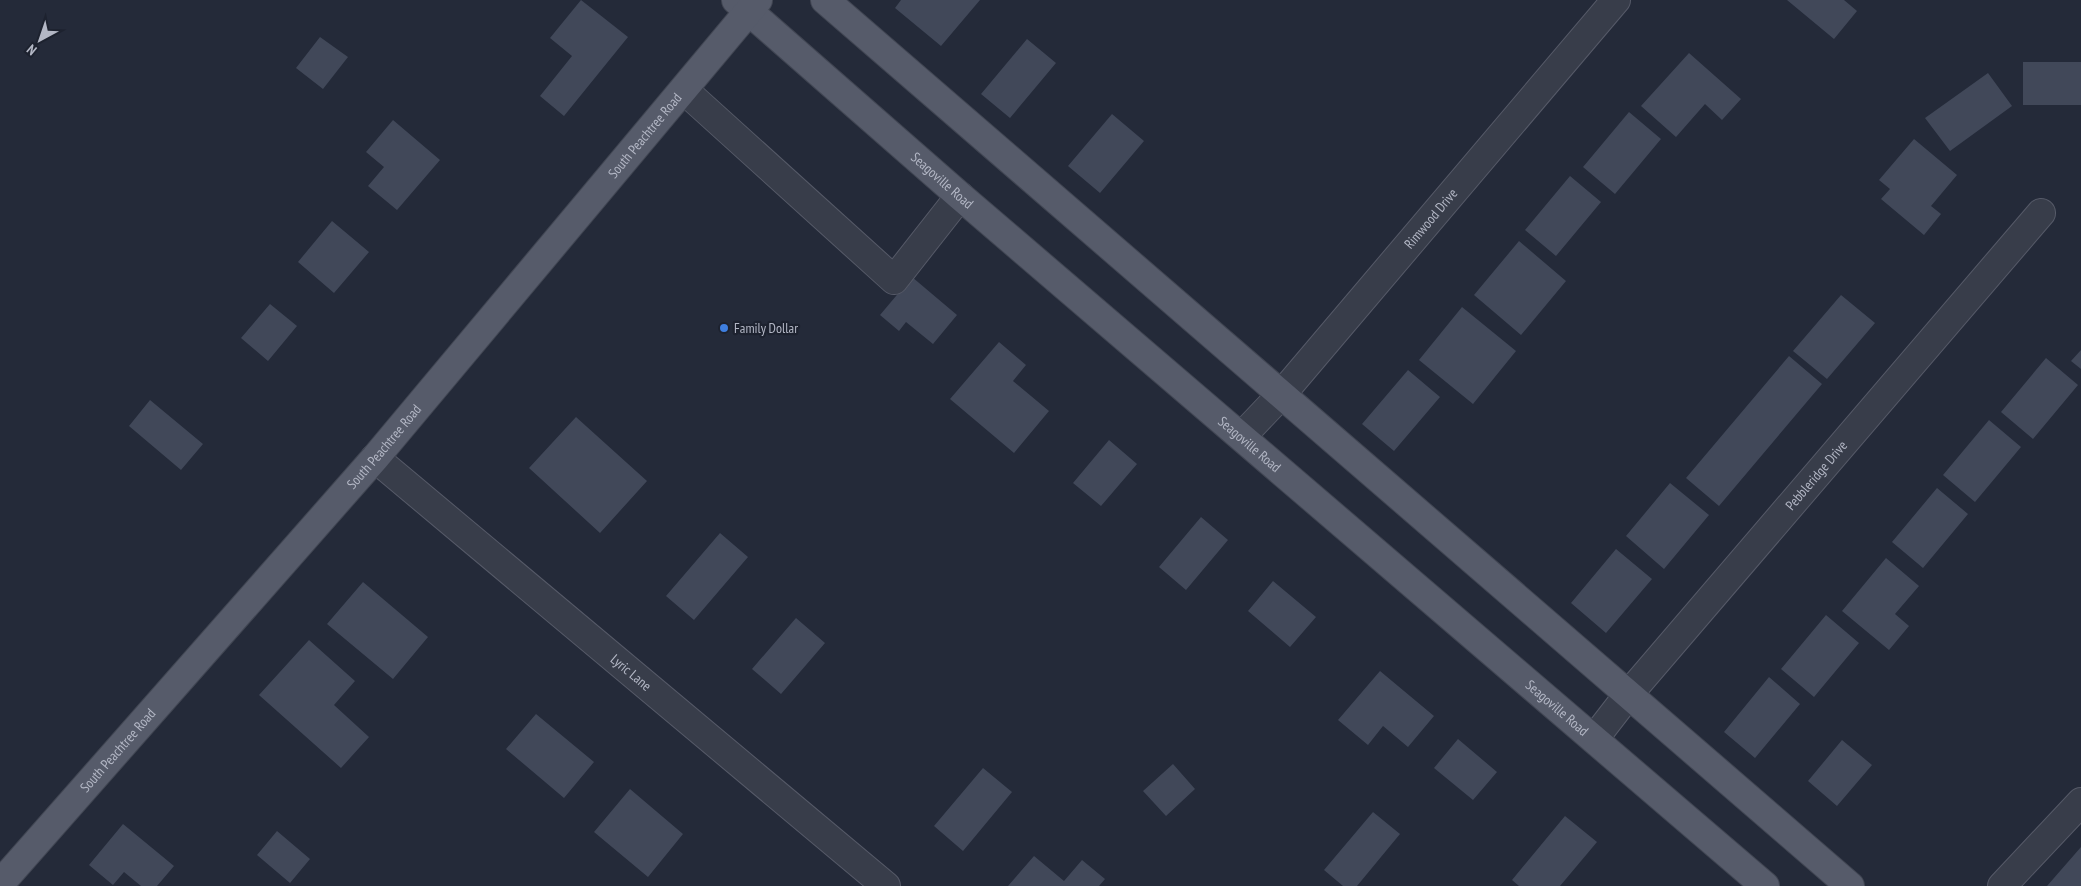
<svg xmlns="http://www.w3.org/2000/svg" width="2081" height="886" font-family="'PT Sans Narrow',sans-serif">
<rect width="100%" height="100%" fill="#242a39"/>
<path fill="#414859" d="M581,0L628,37L564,116L540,96L572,56L550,38Z
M901,0H980L941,46L895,8Z
M1787,0H1844L1857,11L1834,39Z
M320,37L348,57L323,89L296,68Z
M1027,39L1056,63L1010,118L981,94Z
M1689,53L1741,99L1722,120L1705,104L1676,137L1641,106Z
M2023,62H2081V105H2023Z
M1988,73L2012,106L1950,151L1925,118Z
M1629,112L1661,139L1615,194L1583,167Z
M1112,114L1144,141L1100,193L1068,166Z
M393,120L440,160L397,210L368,186L384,167L366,152Z
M1914,139L1957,175L1931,206L1941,214L1924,235L1881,199L1890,189L1879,180Z
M1570,176L1601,202L1556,256L1525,230Z
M332,221L369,252L334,293L298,262Z
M1519,241L1566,281L1521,335L1474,295Z
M912,277L957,315L933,344L906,322L899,331L880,315Z
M1841,295L1875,323L1827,379L1793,351Z
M270,304L297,326L268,361L241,338Z
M1462,307L1516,351L1473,404L1419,360Z
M999,342L1026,365L1013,381L1049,411L1014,453L950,399Z
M2081,350V369L2071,361Z
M1789,356L1822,384L1719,506L1686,478Z
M2046,358L2078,385L2033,439L2001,412Z
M1408,370L1440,397L1394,451L1362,424Z
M150,400L203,444L181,470L129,426Z
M576,417L647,481L600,533L529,468Z
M1989,420L2021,447L1975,502L1943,475Z
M1109,440L1137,464L1101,506L1073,483Z
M1670,483L1709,515L1664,569L1626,536Z
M1937,488L1968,514L1923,568L1892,542Z
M1201,517L1228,540L1186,590L1159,567Z
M720,533L748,557L694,620L666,596Z
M1616,549L1652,579L1606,633L1571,603Z
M1886,558L1919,586L1895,614L1909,626L1889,650L1842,611Z
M1273,581L1316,617L1290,647L1248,611Z
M363,582L428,637L393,679L327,624Z
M1826,615L1859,643L1814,697L1781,669Z
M796,618L825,643L781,694L752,669Z
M309,640L355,681L334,705L369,737L341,768L259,695Z
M1380,671L1434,716L1408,747L1383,726L1368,745L1338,720Z
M1769,677L1800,704L1755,758L1724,732Z
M536,714L594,762L564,798L506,749Z
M1458,739L1497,772L1473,800L1434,768Z
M1842,740L1872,765L1837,806L1808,781Z
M1173,764L1195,789L1166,816L1143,791Z
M983,768L1012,792L963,851L934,826Z
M630,789L683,834L648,877L594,832Z
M1373,812L1400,834L1357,886H1343L1324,870Z
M1565,816L1597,842L1560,886H1519L1512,880Z
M123,824L174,866L157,886H141L124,872L113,885L89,865Z
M277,831L310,859L290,883L257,855Z
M2081,847V886H2047Z
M1034,856L1064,881L1082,860L1105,879L1099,886H1008Z"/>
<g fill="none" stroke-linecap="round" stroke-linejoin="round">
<g stroke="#565a68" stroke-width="30">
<g id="minor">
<path d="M684,90L894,280L960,196"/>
<path id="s1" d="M1242,436L1281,395L1616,0"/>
<path id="s2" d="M375,458L886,886"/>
<path id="s3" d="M1594,739L1628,695L2041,213"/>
<path d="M2002,886L2081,802"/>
</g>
</g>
<g stroke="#414653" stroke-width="30">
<g id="major">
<path id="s4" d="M736,0L960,196L1765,886"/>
<path d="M825,0L1850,886"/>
<path id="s5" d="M0,884L375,458L758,0"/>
</g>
</g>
<use href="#minor" stroke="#383d4a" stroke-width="28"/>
<use href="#major" stroke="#565b6a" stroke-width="28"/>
</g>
<circle fill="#3f7fe0" stroke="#1d222f" stroke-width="2" cx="724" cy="328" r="5"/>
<g text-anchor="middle" stroke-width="4.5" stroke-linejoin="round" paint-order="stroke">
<g font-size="14" fill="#b3b7c5" stroke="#1d222f">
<text dy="5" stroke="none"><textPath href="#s5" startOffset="988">South Peachtree Road</textPath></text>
<text dy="5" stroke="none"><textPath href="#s4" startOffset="274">Seagoville Road</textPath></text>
<text dy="5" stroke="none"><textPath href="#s1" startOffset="288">Rimwood Drive</textPath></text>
<text dy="5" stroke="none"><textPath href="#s4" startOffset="679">Seagoville Road</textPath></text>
<text dy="5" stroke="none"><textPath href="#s5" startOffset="582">South Peachtree Road</textPath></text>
<text dy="5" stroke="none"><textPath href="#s3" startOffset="345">Pebbleridge Drive</textPath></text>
<text dy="5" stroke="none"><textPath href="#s2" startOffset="334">Lyric Lane</textPath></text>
<text dy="5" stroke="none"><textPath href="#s4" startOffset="1084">Seagoville Road</textPath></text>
<text dy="5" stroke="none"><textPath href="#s5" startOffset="178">South Peachtree Road</textPath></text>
</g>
<g font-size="14" fill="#b3b7c5" stroke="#1d222f" text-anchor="start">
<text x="734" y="333">Family Dollar</text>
</g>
</g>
<g transform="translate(40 40) rotate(220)" stroke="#1d222f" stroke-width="4" paint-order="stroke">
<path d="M0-4L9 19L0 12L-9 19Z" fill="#b3b7c5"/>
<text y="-8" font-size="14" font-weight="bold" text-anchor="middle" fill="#b3b7c5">N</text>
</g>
</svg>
